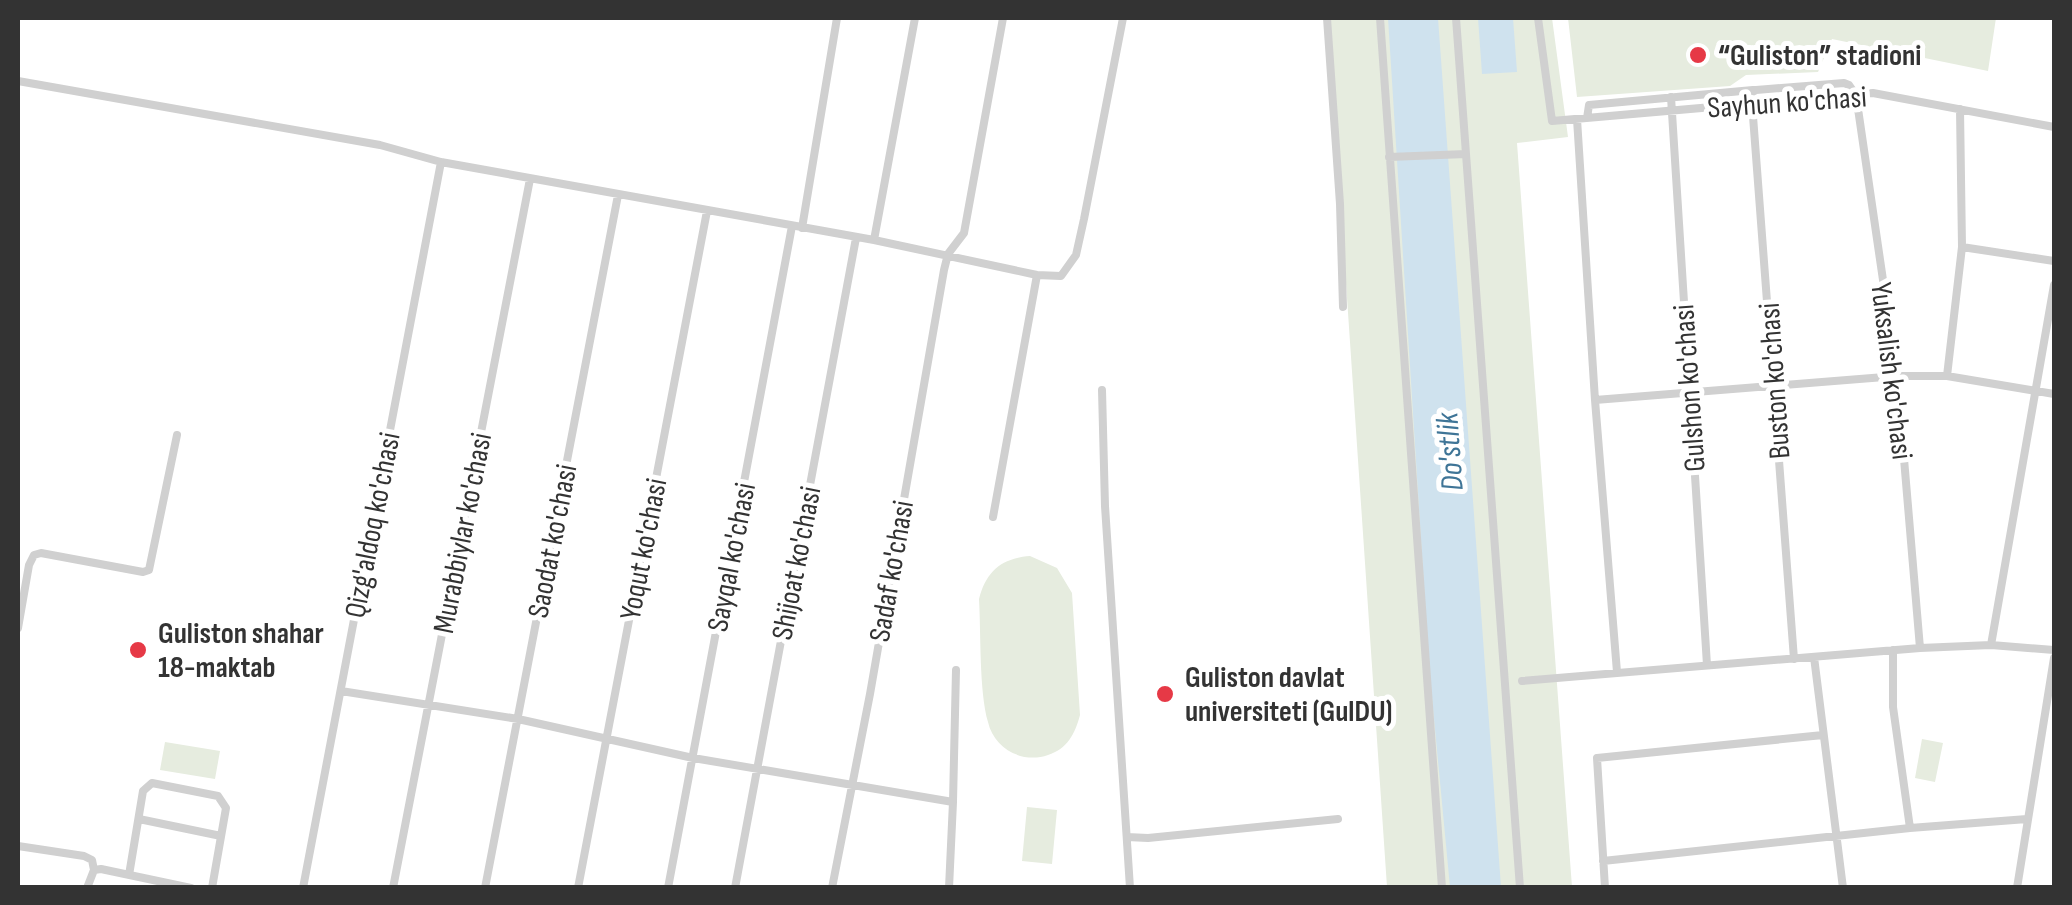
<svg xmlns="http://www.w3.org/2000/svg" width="2072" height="905" font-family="'Sofia Sans Condensed',sans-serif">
<rect width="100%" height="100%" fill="#fff"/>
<path fill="#e6ecdf" d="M1328,18H1552L1568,137L1517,143L1572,887H1387Z
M1568,18H1996L1988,71L1832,39L1818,72L1746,75L1730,86L1577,97Z
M1030,556L1057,568L1072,593L1080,715C1075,734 1067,749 1048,755C1023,764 994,749 988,722C979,691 981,633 979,599C986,571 1002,558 1030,556Z
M1922,739L1943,743L1935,782L1915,778Z
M165,742L220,751L215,779L160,770Z
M1027,807L1057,810L1052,864L1022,861Z"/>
<path fill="#cfe2ee" d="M1388,18H1438L1501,887H1450L1429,666Z
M1478,18H1513L1517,72L1482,74Z"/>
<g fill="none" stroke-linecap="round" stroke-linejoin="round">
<path stroke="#d0d0d0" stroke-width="8" d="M1327,18L1340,204L1343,307
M1380,18L1442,888
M1456,18L1520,888
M1538,18L1552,121L1873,93L2054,127
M18,81L380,145L441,162L874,240L1037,275L1061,276L1076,255L1084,219L1123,18
M1671,97L1707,665
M1587,118L1589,105L1753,90
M1577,119L1595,400L1617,672
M1389,157L1466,154
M802,228L837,18
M874,240L915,18
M1962,247L2054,261
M1947,376L1962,247L1960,109
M1102,390L1105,506L1130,888
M1595,400L1897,376H1947L2054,394
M993,517L1037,275
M18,628L29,565L34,555L41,553L143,572L149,570L177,435
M1991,645L2054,285
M1893,650V707L1910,828
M1814,657L1843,888
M1794,659L1752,103L1753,90H1756L1844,83L1849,85L1856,95L1897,376L1920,648
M1522,681L1920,648L1991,645L2054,650
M341,691L518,719L693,758L953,802L956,670
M139,819L221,836
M1127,837L1148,838L1338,819
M18,846L84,856L92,860L94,870
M1603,861L1910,828L2027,819
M129,875L143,791L152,783L218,796L226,808L212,888
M87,888L94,870L101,869L191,888
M303,888L441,162
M393,888L530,179
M485,888L618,195
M578,888L707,211
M668,888L792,226
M735,888L856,238
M832,888L870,694L944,270L948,254L964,233L1003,18
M949,888L953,802
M1605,888L1597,758L1823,735
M2017,888L2054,658"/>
</g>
<g fill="#e63946" stroke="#fff" stroke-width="4">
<circle cx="1698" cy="55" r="10"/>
<circle cx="138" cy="650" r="10"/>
<circle cx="1165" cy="694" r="10"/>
</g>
<g text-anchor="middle" stroke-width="10" stroke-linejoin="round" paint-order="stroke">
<g font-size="30" font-weight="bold" fill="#333" stroke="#fff" text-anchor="start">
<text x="1718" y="65">“Guliston” stadioni</text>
<text x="158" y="643">Guliston shahar<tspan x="158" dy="34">18-maktab</tspan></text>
<text x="1185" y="687">Guliston davlat<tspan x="1185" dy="34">universiteti (GulDU)</tspan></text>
</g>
<g font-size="30" fill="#333" stroke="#fff">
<text transform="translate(1787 102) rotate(-4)" y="10">Sayhun ko'chasi</text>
<text transform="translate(1892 371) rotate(83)" y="10">Yuksalish ko'chasi</text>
<text transform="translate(1774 381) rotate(-94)" y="10">Buston ko'chasi</text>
<text transform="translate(1689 388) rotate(-94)" y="10">Gulshon ko'chasi</text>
<text transform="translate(372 525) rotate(-79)" y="10">Qizg'aldoq ko'chasi</text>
<text transform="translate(462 533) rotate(-79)" y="10">Murabbiylar ko'chasi</text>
<text transform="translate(552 541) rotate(-79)" y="10">Saodat ko'chasi</text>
<text transform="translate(643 549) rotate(-79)" y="10">Yoqut ko'chasi</text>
<text transform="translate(731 557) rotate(-79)" y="10">Sayqal ko'chasi</text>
<text transform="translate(796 563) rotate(-79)" y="10">Shijoat ko'chasi</text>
<text transform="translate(891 571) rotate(-80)" y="10">Sadaf ko'chasi</text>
</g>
<g font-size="32" font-style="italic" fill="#3f7597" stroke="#fff">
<text transform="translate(1449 452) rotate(-94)" y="11">Do'stlik</text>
</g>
</g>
<rect width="2072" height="905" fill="none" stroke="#333333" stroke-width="40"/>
</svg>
